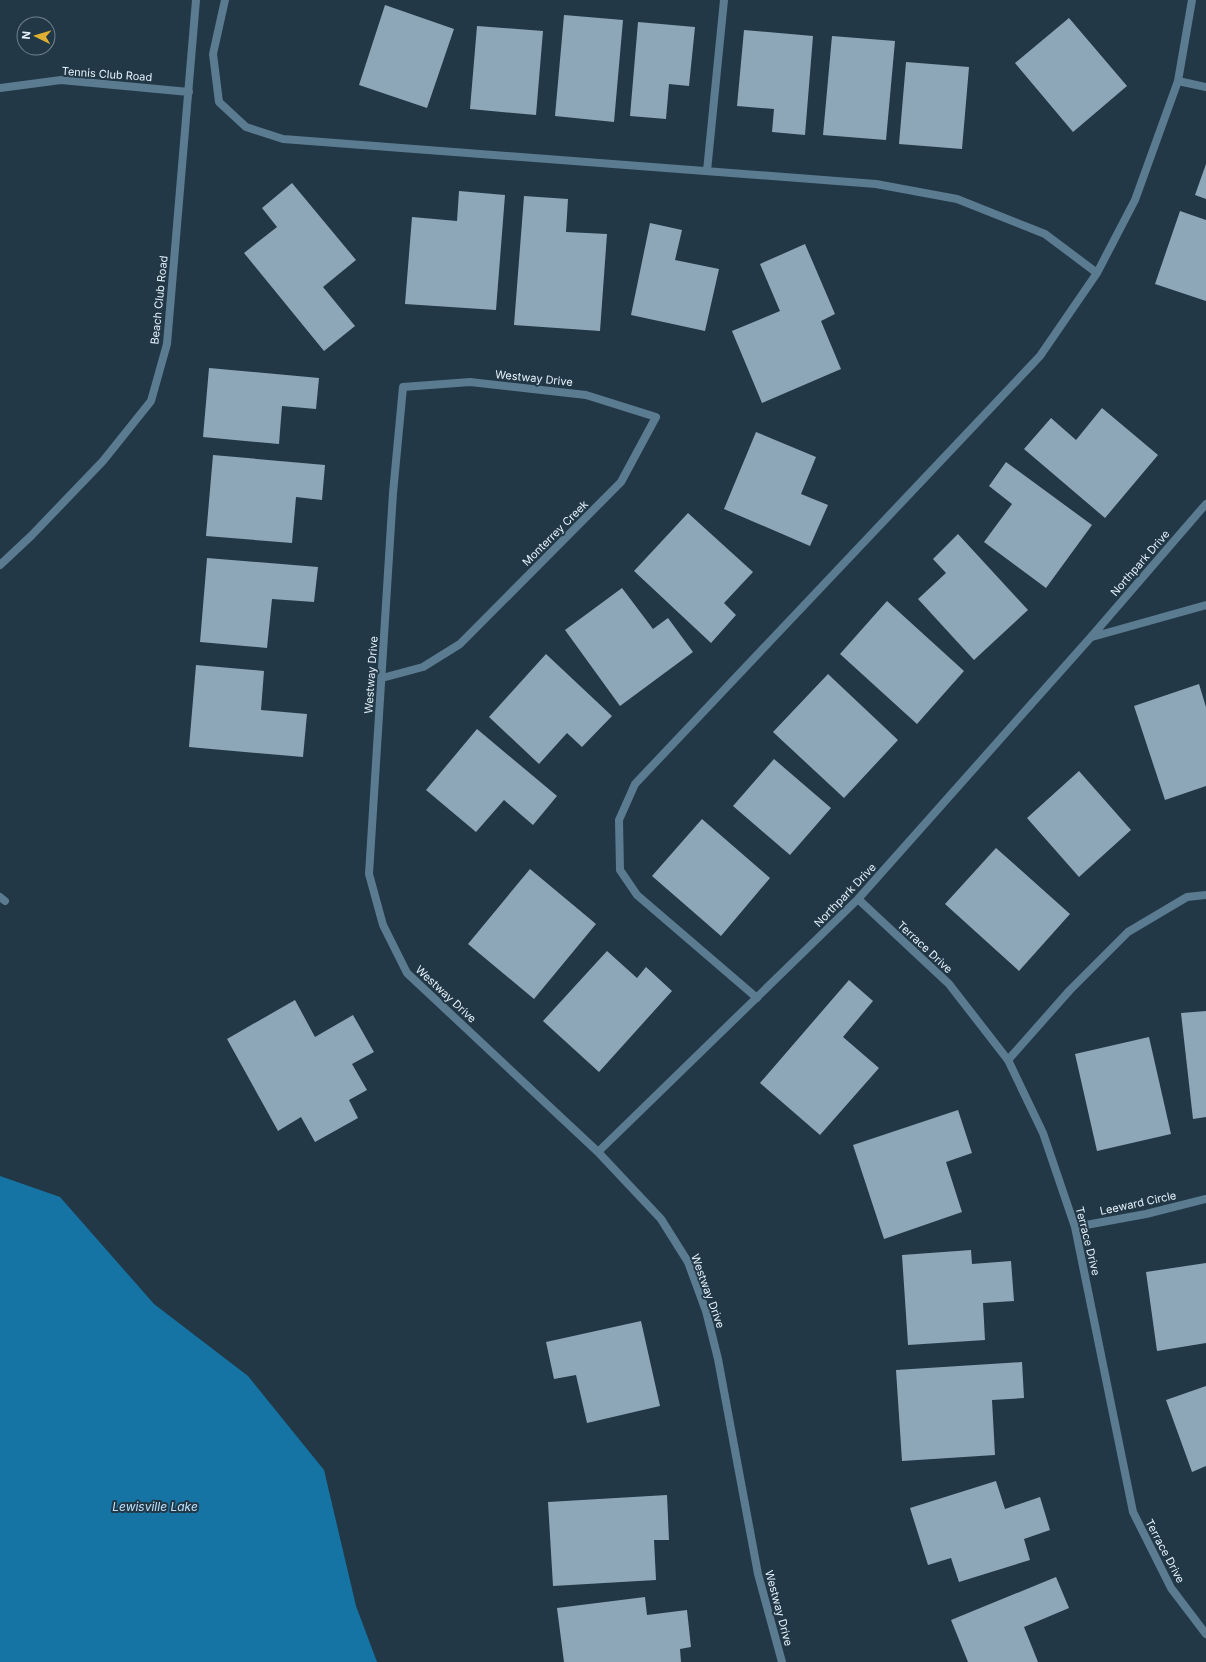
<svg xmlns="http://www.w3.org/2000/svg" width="1206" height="1662" font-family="Inter,sans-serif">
<rect width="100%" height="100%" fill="#223846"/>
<path fill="#1674a4" d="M0,1176L60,1197L154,1304L248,1376L324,1470L356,1606L377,1662H0Z"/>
<path fill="#8ea7b8" d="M385,5L454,29L427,108L359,85Z
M564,15L623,20L614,122L555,116Z
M1069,18L1127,86L1073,132L1015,63Z
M638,22L695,27L689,86L669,84L666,119L630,116Z
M477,26L543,31L536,115L470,109Z
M744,30L813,36L805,135L772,132L774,109L737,106Z
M832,36L895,41L886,140L823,135Z
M906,62L969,67L962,149L899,144Z
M1206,164V199L1195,195Z
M292,183L356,260L323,287L355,326L324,351L244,253L277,227L262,208Z
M459,191L505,195L496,310L405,304L412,217L457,221Z
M524,196L568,199L566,232L607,234L600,331L514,325Z
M1180,211L1206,220V301L1155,284Z
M650,223L682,230L675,260L719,269L705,331L631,315Z
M805,244L835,314L821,321L841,369L762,403L732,331L780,311L760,264Z
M209,368L319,378L316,409L282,406L279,444L203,437Z
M1102,408L1158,455L1105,518L1024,449L1051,418L1076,440Z
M756,432L816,457L801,494L828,505L810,546L724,509Z
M213,455L325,465L322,500L296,497L292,543L206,536Z
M1006,462L1092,525L1046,588L984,542L1012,504L989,486Z
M688,513L753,572L724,603L736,615L711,643L634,571Z
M958,534L1028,610L974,660L918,599L946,573L933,559Z
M207,558L318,567L314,602L272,599L267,648L200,642Z
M622,588L653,629L668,618L693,652L620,706L565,630Z
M887,601L964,671L917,724L840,654Z
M546,654L612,716L582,747L567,733L539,764L489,717Z
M196,665L264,671L261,710L307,714L303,757L189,747Z
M828,674L898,740L844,798L773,732Z
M1199,684L1206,707V786L1165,800L1134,706Z
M477,729L557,796L533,825L504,800L476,832L426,790Z
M774,759L831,808L790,855L733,806Z
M1079,771L1131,830L1079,877L1027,818Z
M702,819L770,878L721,936L652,876Z
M996,848L1070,914L1019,971L945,904Z
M530,869L596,924L534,999L468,944Z
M607,951L637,978L646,967L672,991L599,1072L543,1021Z
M849,980L873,1001L843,1037L879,1068L820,1135L760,1083Z
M295,1000L315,1037L353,1015L374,1052L352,1064L367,1090L349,1100L358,1118L315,1142L301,1117L278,1131L227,1039Z
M1206,1011V1117L1193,1119L1181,1013Z
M1149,1037L1171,1134L1097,1151L1075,1054Z
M958,1110L972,1153L946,1162L962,1212L884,1239L853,1145Z
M971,1250L972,1264L1011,1261L1014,1301L983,1303L985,1340L908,1345L902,1255Z
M1206,1263V1343L1157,1351L1146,1272Z
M641,1321L660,1406L587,1423L576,1375L554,1379L546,1342Z
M1022,1362L1024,1398L992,1400L995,1455L902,1461L896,1370Z
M1206,1386V1466L1192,1472L1166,1400Z
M996,1481L1005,1509L1040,1497L1050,1530L1024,1539L1030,1560L959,1582L951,1558L928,1565L910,1508Z
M667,1495L669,1540H654L656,1580L553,1586L548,1502Z
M1056,1577L1069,1608L1024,1627L1038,1662H968L951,1620Z
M645,1597L647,1615L687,1610L691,1647L680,1649L681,1662H564L557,1608Z"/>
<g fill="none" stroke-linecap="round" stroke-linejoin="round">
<path stroke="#5b7b91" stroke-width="8" d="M225,0L213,54L219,102L246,127L283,139L876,184L957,199L1045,234L1097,273
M1178,81L1206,87
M707,171L724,0
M757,998L637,895L620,870L619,820L635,784L1040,356L1097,273L1135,200L1178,81L1192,0
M1008,1060L1070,990L1128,932L1187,897L1206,895"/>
<path stroke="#5b7b91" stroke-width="8" d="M0,88L61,80L189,92
M0,565L31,536L103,461L151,401L167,344L196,0
M1092,637L1206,605
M382,678L423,667L460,644L621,482L656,417L586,395L470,382L403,387L393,493L369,874L383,925L407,973L598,1152L661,1219L688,1262L706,1311L718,1359L758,1574L782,1662
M0,897L5,901
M858,899L949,984L1008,1060L1043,1133L1075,1227L1133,1512L1171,1588L1206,1634
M598,1152L858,899L1091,637L1206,504
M1075,1227L1146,1214L1206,1199"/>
</g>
<g text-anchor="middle" stroke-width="4" stroke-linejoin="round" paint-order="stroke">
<g font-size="11" fill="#e5f2fc" stroke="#223846">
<text transform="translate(107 74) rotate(4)" y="4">Tennis Club Road</text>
<text transform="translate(159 300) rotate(-84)" y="4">Beach Club Road</text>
<text transform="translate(534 378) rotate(6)" y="4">Westway Drive</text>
<text transform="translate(555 533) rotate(-45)" y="4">Monterrey Creek</text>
<text transform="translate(1140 563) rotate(-49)" y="4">Northpark Drive</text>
<text transform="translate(371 675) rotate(-86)" y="4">Westway Drive</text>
<text transform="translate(845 895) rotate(-46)" y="4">Northpark Drive</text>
<text transform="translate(925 947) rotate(43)" y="4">Terrace Drive</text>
<text transform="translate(446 994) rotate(43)" y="4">Westway Drive</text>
<text transform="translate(1138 1203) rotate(-12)" y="4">Leeward Circle</text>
<text transform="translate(1088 1241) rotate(76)" y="4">Terrace Drive</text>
<text transform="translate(708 1291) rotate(70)" y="4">Westway Drive</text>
<text transform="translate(1165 1551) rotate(62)" y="4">Terrace Drive</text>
<text transform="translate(779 1608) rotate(75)" y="4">Westway Drive</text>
</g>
<g font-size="12" font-style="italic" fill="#bae2fe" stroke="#223846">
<text x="155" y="1511">Lewisville Lake</text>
</g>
</g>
<g transform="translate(36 36) rotate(275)"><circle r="19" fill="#223846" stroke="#70828f"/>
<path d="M0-3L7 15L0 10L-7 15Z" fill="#deb133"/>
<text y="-6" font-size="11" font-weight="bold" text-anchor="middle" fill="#e5f2fc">N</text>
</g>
</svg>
